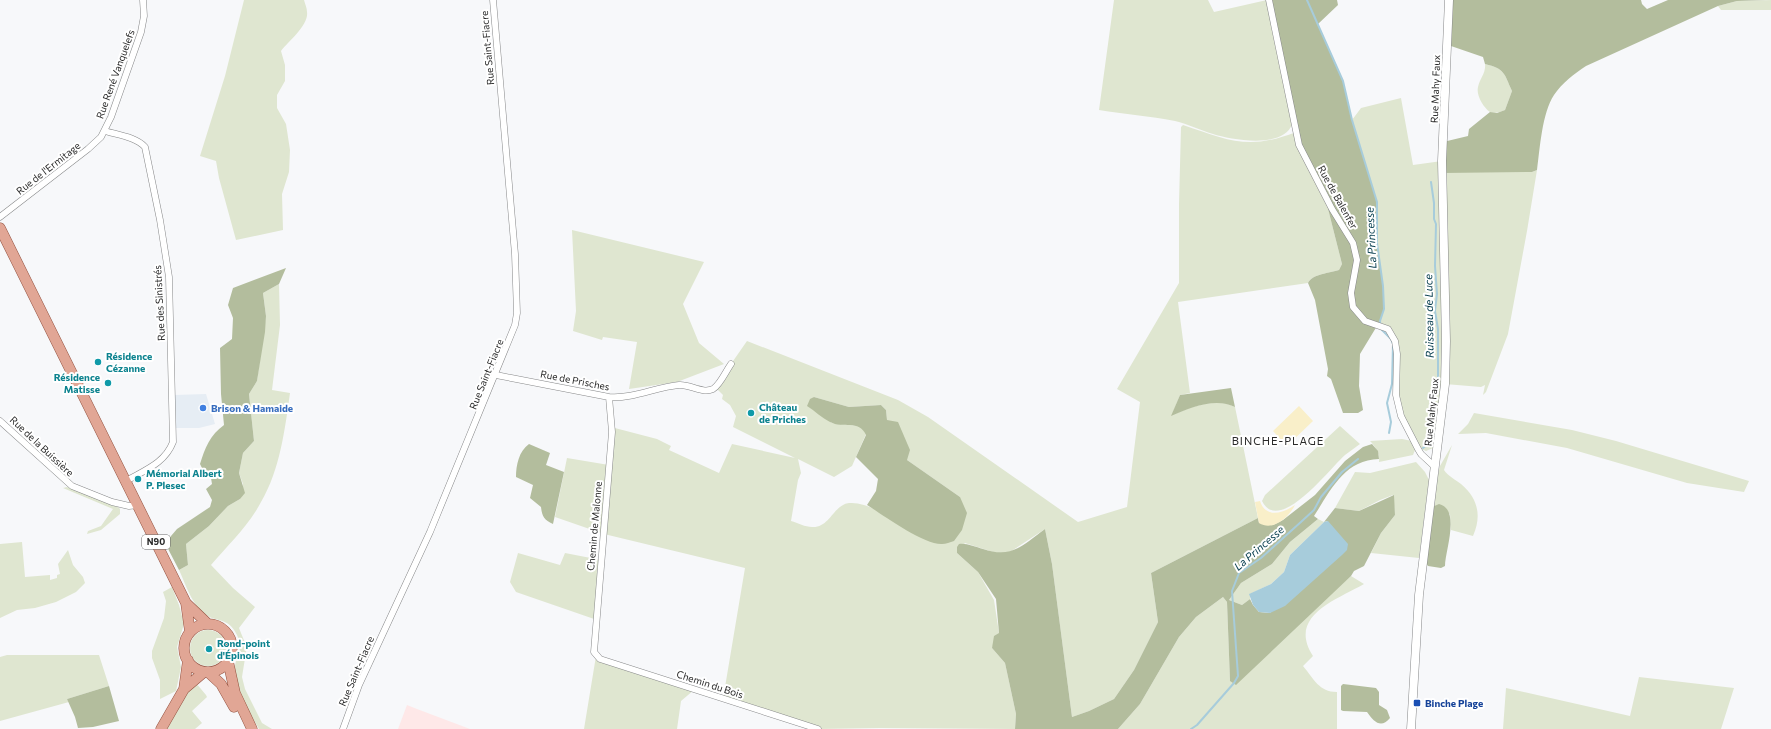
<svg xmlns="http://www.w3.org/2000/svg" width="1771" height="729" font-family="Commissioner,sans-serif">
<rect width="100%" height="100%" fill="#f7f8fa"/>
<path fill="#fee8e8" d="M407,705L417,709L470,729H398Z"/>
<path fill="#e6edf4" d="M206,394L215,424L199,428H176L174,395Z"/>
<path fill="#dfe6d0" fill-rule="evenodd" d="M244,0H304C305,4 307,8 307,12C309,25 289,41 281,51L285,65V81L277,95V108L286,124L290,150L289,172L282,194L283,230L236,240L219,178L216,161L200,156L225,76Z
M1114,0H1208L1214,12L1267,0L1292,124C1284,149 1232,140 1213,134C1200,130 1188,124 1175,121C1150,116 1124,114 1099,110Z
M1771,0V10H1721L1718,6L1737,1Z
M1485,64C1505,69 1504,73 1512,91L1505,110C1500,112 1495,114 1490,112C1483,107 1476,95 1478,87C1480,78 1486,73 1485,64Z
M1401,98L1413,165L1442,161L1448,172H1532L1537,170L1527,231L1508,334L1486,392L1483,395L1485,385L1481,387L1445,384L1433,448L1426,451L1414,446L1415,450L1413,455L1379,462C1380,454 1376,447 1370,441L1402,439L1412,441L1399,409L1397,354L1392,335L1380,327V321L1384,309L1383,286L1377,243L1352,120L1361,108Z
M1183,125C1228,140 1248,151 1296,132L1324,193L1342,264L1339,270C1330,273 1312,274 1308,283L1178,302L1190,393L1180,395L1172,415C1191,407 1216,397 1235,407L1258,518L1151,573L1158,622L1134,670L1114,699L1089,711L1072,717L1052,564L1045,529L1010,552L996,553L965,543L957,553L978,572L994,600L999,633L992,648L1005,663L1016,714L1015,729L880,728L818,729L723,699L745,568L604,534L555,517L567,458L609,465L611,427L657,439L671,446L669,450L719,473L732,444L795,458L733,427L736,416L730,405L722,399L723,395L715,387L747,341L898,400L928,417L1078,522L1127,507L1140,402L1117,389L1179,283V204L1181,127ZM814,397L849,407L881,405L886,410L887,420L907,460L960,497L917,535C898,524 871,501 849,503C833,505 830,528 812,527C805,527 798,523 791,521L798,480L801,473L798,459L834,477L852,466L866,434L862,427L860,426L832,423L808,406Z
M572,230L704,262L683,304L699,343L724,364L677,382L629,389L637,342L603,337L602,340L573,331L576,311Z
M279,284L280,325L272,390L290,393C285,429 280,470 261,502C249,525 228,545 211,565L233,588L255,607L239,628L245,643L246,652L242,677L245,689L262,723L272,729H259C249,711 236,691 235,670C234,656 245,652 237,635C228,616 216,623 205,614C192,605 186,585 179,570L188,565L186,544L209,526L228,506L240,499L243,484L239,473L243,453L254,441L249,394L257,381L266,316L263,293Z
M1474,413L1572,430L1616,441L1749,481L1744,492L1687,483L1567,448L1486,433L1458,434L1468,424Z
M1340,426L1360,444C1355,448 1350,451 1345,455C1331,467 1279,536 1262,501L1265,495Z
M1452,445L1444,470C1448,476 1456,480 1461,484C1478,498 1482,516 1473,536L1451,530L1450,514L1430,508L1440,466Z
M1416,462L1425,472L1429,480L1419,558L1371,553L1381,533L1395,515L1393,495L1380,500L1359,511L1335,508L1355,472L1370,473Z
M67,487L118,507L120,509V514L101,530L87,534L88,531L101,526L113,509L63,488Z
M1318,519L1324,522L1290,555L1284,572L1271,584L1250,594V599L1242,605L1229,600L1241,583L1272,564L1290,542Z
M22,542L25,577L50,575V580L57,578V575L60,574L58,564L68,550L73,565L83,577L85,583L76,592L56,602L35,608L17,610L0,618V544Z
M518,553L560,565L565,553L601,560L597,620L516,592L510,582Z
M1351,576L1364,584C1336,600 1287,616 1313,656L1303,666C1314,679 1319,692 1337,692V729H1118L1140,704L1179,637L1196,617L1223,597L1227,602L1230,681Z
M172,587L179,605L184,624L177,647L181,667L176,691L160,699V680L152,658V651L164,618L166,601L163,592Z
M190 648a18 18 0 1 1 36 0a18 18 0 1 1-36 0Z
M7,655H99L109,686L67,699L69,702L0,721V657Z
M596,656L694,690L681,701L677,729H584Z
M1639,677L1734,688L1721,729H1503L1506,688L1630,716Z
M196,683L206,695L207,697L192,711L202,723L195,729H167L187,693Z"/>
<path fill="#b3bd9d" d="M1269,0H1337L1338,5L1318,24L1343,81L1352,120L1377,202V243L1383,286L1384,309L1380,321V327L1377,326L1360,354L1359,386L1363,410L1358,413H1343L1331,379L1327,376L1328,369L1315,300L1308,283C1312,274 1330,273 1339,270L1342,264L1324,193L1301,150Z
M1449,0H1641L1642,4L1647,9L1668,0H1766L1737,1L1718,6L1586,66C1574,74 1562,83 1554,95C1542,113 1540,148 1537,170L1532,172L1443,173V142L1468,136L1469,129L1490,112L1497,113L1505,110L1512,91C1504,73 1505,69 1485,64L1483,57L1451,46L1447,40Z
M286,268L279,284L263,293L266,316L265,332L257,381L249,394L254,441L243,453L239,473L245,493L240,499L228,506L209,526L186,544L188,565L179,570L165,543L177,529L210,507L212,500L206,489L212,484L211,478L205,474L200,464C205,448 210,435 224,425L221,394L220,348L232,339L233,318L228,305L233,288Z
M1231,388L1235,407C1215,397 1190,408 1171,416L1180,395Z
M814,397L849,407L881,405L886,410L887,420L898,422L910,450L907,460L960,497L967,513L962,530L954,541C950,542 946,544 942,544C924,545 883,515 867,505L876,491L878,479L856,457L866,435C859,419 843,429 830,422C822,418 815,411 807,406L810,399Z
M529,444L550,453L546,465L564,472L553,524C544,520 542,516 541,507L530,498L533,485L516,477C516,465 519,451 529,444Z
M1372,444L1378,451L1379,459C1344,460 1331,490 1314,516L1318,519L1290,542L1272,564L1241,583L1229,600L1242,605L1250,599L1253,605L1259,612L1270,613L1328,521L1324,522L1335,508L1359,511L1394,495L1395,515L1381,533L1364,566L1354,571L1351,576L1236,685L1230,681L1227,602L1223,597L1196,617L1179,637L1140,704L1118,729H1015L1016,714L1005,663L992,648L994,636L999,633L996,599L978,572L957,553V547L959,544C967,543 975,547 983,549C1012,559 1023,545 1045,529L1052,564L1072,717L1089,711L1114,699L1134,670L1158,622L1151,573L1258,518L1259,523L1273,525L1283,520L1315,495L1345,461L1363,447Z
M1439,504C1461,509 1445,551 1445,566L1441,568L1428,566L1425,561L1430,508Z
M1343,684L1376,688L1379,692V705L1387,710L1390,718C1381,729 1374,722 1367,712L1343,711L1341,710V686Z
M109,686L119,721L93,727L78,728L75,717L67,699Z"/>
<path fill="#f9efc9" d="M1299,406L1313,421L1287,446L1273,431Z
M1260,501C1266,519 1283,513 1295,505C1289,517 1273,532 1259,523L1255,502Z"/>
<path fill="#a7ccdb" d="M1328,521L1348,544L1347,550L1342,555L1285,606L1270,613L1259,612L1253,605L1249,594L1271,584L1284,572L1290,555L1324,522Z"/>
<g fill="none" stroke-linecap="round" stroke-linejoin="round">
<path stroke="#a7ccdb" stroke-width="2" d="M1307,0L1343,81L1352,120L1377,202V243L1383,286L1384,309L1380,321L1381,329L1391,339L1393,344L1392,384L1387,403L1391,422L1389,433
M1423,448L1428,444L1433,417L1434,397L1438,387V329L1435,311L1437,294L1435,266L1436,224L1434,219V203L1431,182
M1191,729L1197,725L1234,683L1238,676L1232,591L1239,573L1261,558L1302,521L1314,510L1321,497L1342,472L1358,459"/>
<g stroke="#878889" stroke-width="7">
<path id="minor" d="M1269,0L1299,145L1332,209L1353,243L1357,260L1351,293L1353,307L1365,321L1388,329L1395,341L1397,354L1396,395L1401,416L1418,449L1421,454L1435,467
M105,131C118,135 136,137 145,147L160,220L169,277L173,442C165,463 145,470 126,481
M0,217L88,149L101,137L111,117L141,32L144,16L143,0
M496,375L609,397C633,399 656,387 679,385C690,384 702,394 713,389C720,385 726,371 731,364
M609,397L612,432L594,652L600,659L818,729
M0,421L72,486L112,502L129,506L138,505
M343,729L359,685L430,532L515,325L517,313L515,254L493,0"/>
</g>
<g stroke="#878889" stroke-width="9">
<path id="tertiary" d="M1411,729L1419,595L1445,384L1446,341L1442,161L1449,0"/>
</g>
<g stroke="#945341" stroke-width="11">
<path id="primary" d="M0,228L186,603L208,624
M186,603L190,632
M184 648a24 24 0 1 1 48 0a24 24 0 1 1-48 0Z
M228,661L235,693L252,729
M208,672L221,684L234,707
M184,689L188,660
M161,729L184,689L204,672"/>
</g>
<use href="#minor" stroke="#fff" stroke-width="6"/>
<use href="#tertiary" stroke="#fff" stroke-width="8"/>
<use href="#primary" stroke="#e1a695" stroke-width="10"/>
</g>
<g fill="#0f9aa8" stroke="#fff" stroke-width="1.5">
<circle cx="98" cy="362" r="4"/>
<circle cx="108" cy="383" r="4"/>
<circle cx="751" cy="413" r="4"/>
<circle cx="138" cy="479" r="4"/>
<circle cx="209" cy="649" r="4"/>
</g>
<circle fill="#3f7fe0" stroke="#fff" stroke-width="1.5" cx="203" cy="408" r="4"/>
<rect fill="#1a4fb4" stroke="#fff" stroke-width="1.5" x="1413" y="699" width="8" height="8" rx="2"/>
<g text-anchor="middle" stroke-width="4" stroke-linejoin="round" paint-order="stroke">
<rect fill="#fff" stroke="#696969" stroke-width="1" x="142" y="535" width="28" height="14" rx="3"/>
<g font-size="9" font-weight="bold" fill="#292929">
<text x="156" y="545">N90</text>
</g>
<g font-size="10" fill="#292929" stroke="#fff">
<text transform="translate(487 48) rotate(-95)" y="4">Rue Saint-Fiacre</text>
<text transform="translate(115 74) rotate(-70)" y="4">Rue René Vanquelefs</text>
<text transform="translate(1435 89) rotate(-88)" y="4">Rue Mahy Faux</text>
<text transform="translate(48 168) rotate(-38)" y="4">Rue de l'Ermitage</text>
<text transform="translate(1338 197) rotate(61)" y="4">Rue de Balenfer</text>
<text transform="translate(159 303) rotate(-93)" y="4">Rue des Sinistrés</text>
<text transform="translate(486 374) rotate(-68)" y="4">Rue Saint-Fiacre</text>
<text transform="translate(575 380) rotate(11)" y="4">Rue de Prisches</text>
<text transform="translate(1431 412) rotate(-84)" y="4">Rue Mahy Faux</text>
<text transform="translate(42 446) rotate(43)" y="4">Rue de la Buissière</text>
<text transform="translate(594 526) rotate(-85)" y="4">Chemin de Malonne</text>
<text transform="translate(356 671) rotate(-67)" y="4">Rue Saint-Fiacre</text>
<text transform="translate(710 684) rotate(18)" y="4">Chemin du Bois</text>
</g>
<g font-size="10" font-weight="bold" fill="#0d838f" stroke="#fff" text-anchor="start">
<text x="106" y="360">Résidence<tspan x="106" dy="12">Cézanne</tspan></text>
<text x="100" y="381" text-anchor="end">Résidence<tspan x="100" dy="12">Matisse</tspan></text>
<text x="759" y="411">Château<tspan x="759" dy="12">de Priches</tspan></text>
<text x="146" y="477">Mémorial Albert<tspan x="146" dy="12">P. Plesec</tspan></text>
<text x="217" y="647">Rond-point<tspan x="217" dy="12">d'Épinois</tspan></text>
</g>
<g font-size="10" font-weight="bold" fill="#366cbe" stroke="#fff" text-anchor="start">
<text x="211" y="412">Brison &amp; Hamaide</text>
</g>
<g font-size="10" font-weight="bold" fill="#164399" stroke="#fff" text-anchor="start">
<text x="1425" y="707">Binche Plage</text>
</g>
<g font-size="11" font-style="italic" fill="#023a4b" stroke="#fff">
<text transform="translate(1371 238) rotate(-93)" y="4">La Princesse</text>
<text transform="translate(1429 316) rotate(-91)" y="4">Ruisseau de Luce</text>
<text transform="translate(1259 548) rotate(-41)" y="4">La Princesse</text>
</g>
<g font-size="11" letter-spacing="1" fill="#292929" stroke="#fff">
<text x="1278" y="445">BINCHE-PLAGE</text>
</g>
</g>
</svg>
